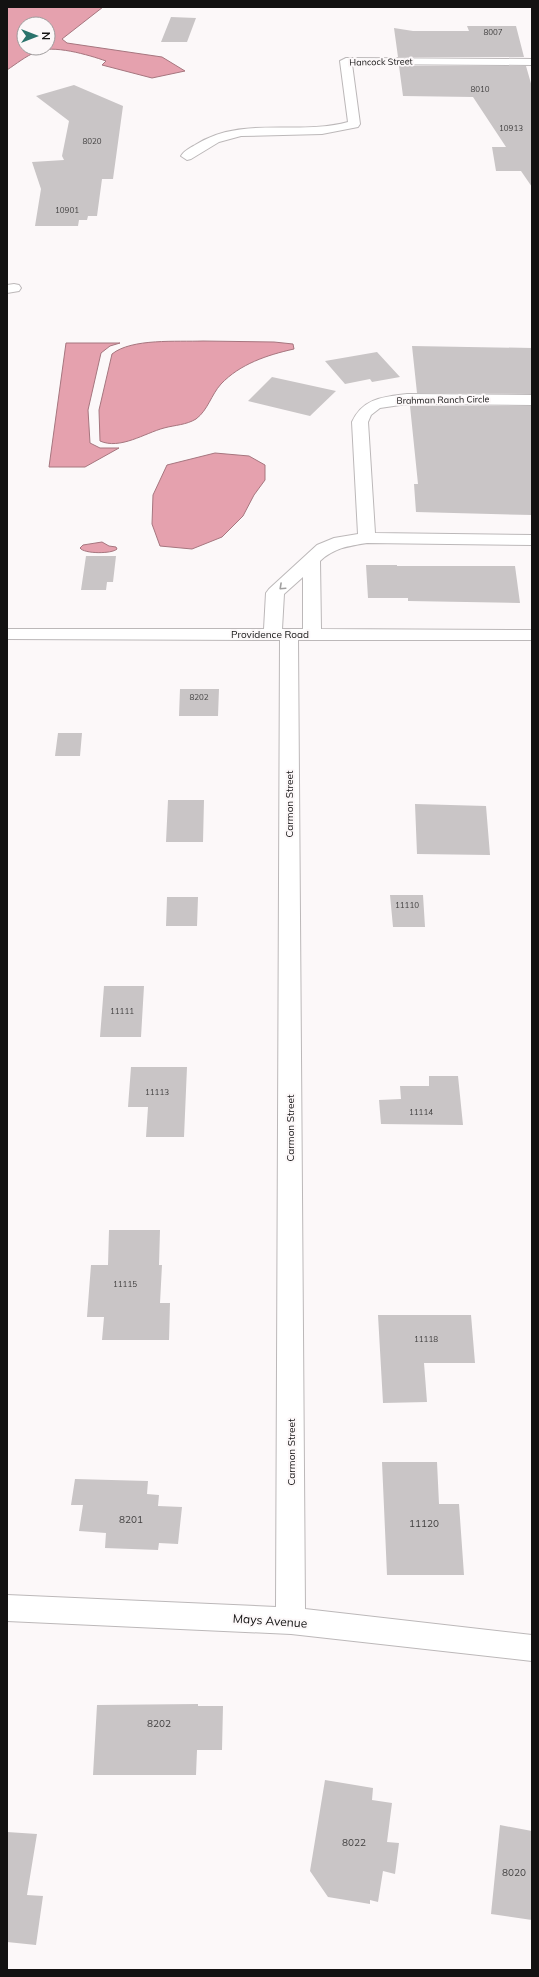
<svg xmlns="http://www.w3.org/2000/svg" width="539" height="1977" font-family="Mulish,sans-serif">
<rect width="100%" height="100%" fill="#fcf8f9"/>
<path fill="#e5a1ae" stroke="#a6767f" fill-rule="evenodd" d="M7,7H103L62,39L67,43L162,57L185,71L152,78L102,65L106,61C89,55 52,44 36,52C26,56 16,64 7,70ZM24,24H48V48H24Z
M203,341L274,342L293,344L294,349C267,355 240,364 221,384C211,395 208,410 196,419C186,425 175,425 164,428C145,433 120,450 100,441L99,410L112,354C132,338 177,342 203,341Z
M66,343H120L110,346L101,353L88,410L90,443L100,448H119L85,467H49Z
M215,453L249,456L265,465V480L254,495L243,516L222,537L192,549L160,546L152,524L153,495L167,465Z
M102,542L109,546L116,547L117,549C112,554 84,554 80,548L83,545Z"/>
<path fill="#c9c5c6" d="M171,17L196,18L187,42H161Z
M467,26H516L524,57H398L394,28L413,31H469Z
M399,66H526L532,87V187L521,171H496L492,147H506L473,97L403,96Z
M74,85L123,106L113,179H102L97,216H88L87,220H79L78,226H35L41,189L32,162L64,160L62,156L69,121L36,96Z
M412,346L532,348V394L417,393Z
M377,352L400,377L372,382L370,379L345,384L325,361Z
M272,377L336,391L310,416L248,401Z
M410,406H532V515L416,512L414,484H418Z
M86,556H116L113,582H107L106,590H81Z
M366,565H397V566H515L520,603L408,601V598H368Z
M180,689H219L218,716H179Z
M58,733H82L80,756H55Z
M168,800H204L203,842H166Z
M415,804L486,806L490,855L417,854Z
M390,895H423L425,927H393Z
M167,897H198L197,926H166Z
M104,986H144L141,1037H100Z
M131,1067H187L184,1137H146L148,1107H128Z
M429,1076H458L463,1125L381,1124L379,1100L401,1099L400,1086H429Z
M109,1230H160L159,1265H162L160,1303H170L169,1340H102L104,1317H87L91,1265H108Z
M378,1315H471L475,1363H424L427,1402L383,1403Z
M382,1462H437L439,1504H459L464,1575H387Z
M75,1479L148,1481L147,1494L159,1495L158,1506L182,1507L178,1544L159,1543L158,1550L105,1548L106,1533L79,1531L83,1505H71Z
M198,1704V1706H223L222,1750H197L196,1775H93L97,1705Z
M325,1780L373,1788L372,1800L392,1803L387,1842L399,1843L395,1874L383,1871L378,1902L370,1900V1904L328,1897L310,1871Z
M500,1825L532,1831V1920L491,1914Z
M7,1832L37,1834L27,1895L43,1896L36,1945L7,1942Z"/>
<g fill="none" stroke-linecap="round" stroke-linejoin="round">
<g stroke="#bcb8b9" stroke-width="2">
<path id="minor" d="M346,58L532,59V65L352,64L360,124L358,127L322,134L241,136L219,142L191,159L187,160L181,156C184,151 190,148 195,145C242,115 297,136 348,122L340,61Z
M14,284L19,285L21,288L19,291L7,293V285Z
M407,394L532,395V405L407,404L380,408L371,415L368,422L375,533L532,535V545L367,543C348,546 334,548 320,561L321,629L532,630V640H298L305,1609L532,1635V1661L291,1634L7,1621V1595L276,1607L280,640L7,639V629H264L266,593L269,589L317,545L334,538L358,534L352,422C363,398 383,397 407,394ZM303,577V629H282L284,594Z"/>
</g>
<use href="#minor" fill="#fff" fill-rule="evenodd"/>
</g>
<defs><path id="oneway-chevron" d="M-2-3.5L2.5 0L-2 3.5" fill="none" stroke-width="1.6" stroke-linecap="round" stroke-linejoin="round"/></defs>
<use stroke="#a1a0a0" href="#oneway-chevron" transform="translate(282 587) rotate(137)"/>
<g text-anchor="middle" stroke-width="4" stroke-linejoin="round" paint-order="stroke">
<g font-size="8" fill="#403f3f">
<text x="493" y="35">8007</text>
<text x="480" y="92">8010</text>
<text x="511" y="131">10913</text>
<text x="92" y="144">8020</text>
<text x="67" y="213">10901</text>
<text x="199" y="700">8202</text>
<text x="407" y="908">11110</text>
<text x="122" y="1014">11111</text>
<text x="157" y="1095">11113</text>
<text x="421" y="1115">11114</text>
<text x="125" y="1287">11115</text>
<text x="426" y="1342">11118</text>
</g>
<g font-size="9" fill="#131212" stroke="#fcf8f9">
<text transform="translate(381 62) rotate(-1)" y="3">Hancock Street</text>
<text transform="translate(443 400) rotate(-1)" y="3">Brahman Ranch Circle</text>
</g>
<g font-size="10" fill="#131212" stroke="#fcf8f9">
<text x="270" y="638">Providence Road</text>
<text transform="translate(289 804) rotate(-90)" y="4">Carmon Street</text>
<text transform="translate(290 1128) rotate(-90)" y="4">Carmon Street</text>
<text transform="translate(291 1452) rotate(-90)" y="4">Carmon Street</text>
</g>
<g font-size="10" fill="#403f3f">
<text x="131" y="1523">8201</text>
<text x="424" y="1527">11120</text>
<text x="159" y="1727">8202</text>
<text x="354" y="1846">8022</text>
<text x="514" y="1876">8020</text>
</g>
<g font-size="12" fill="#131212" stroke="#fcf8f9">
<text transform="translate(270 1621) rotate(4)" y="4">Mays Avenue</text>
</g>
</g>
<rect width="539" height="1977" fill="none" stroke="#131212" stroke-width="16"/>
<g transform="translate(36 36) rotate(90)"><circle r="19" fill="#fcf8f9" stroke="#9f9c9d"/>
<path d="M0-3L7 15L0 10L-7 15Z" fill="#2b736c"/>
<text y="-6" font-size="11" font-weight="bold" text-anchor="middle" fill="#131212">N</text>
</g>
</svg>
